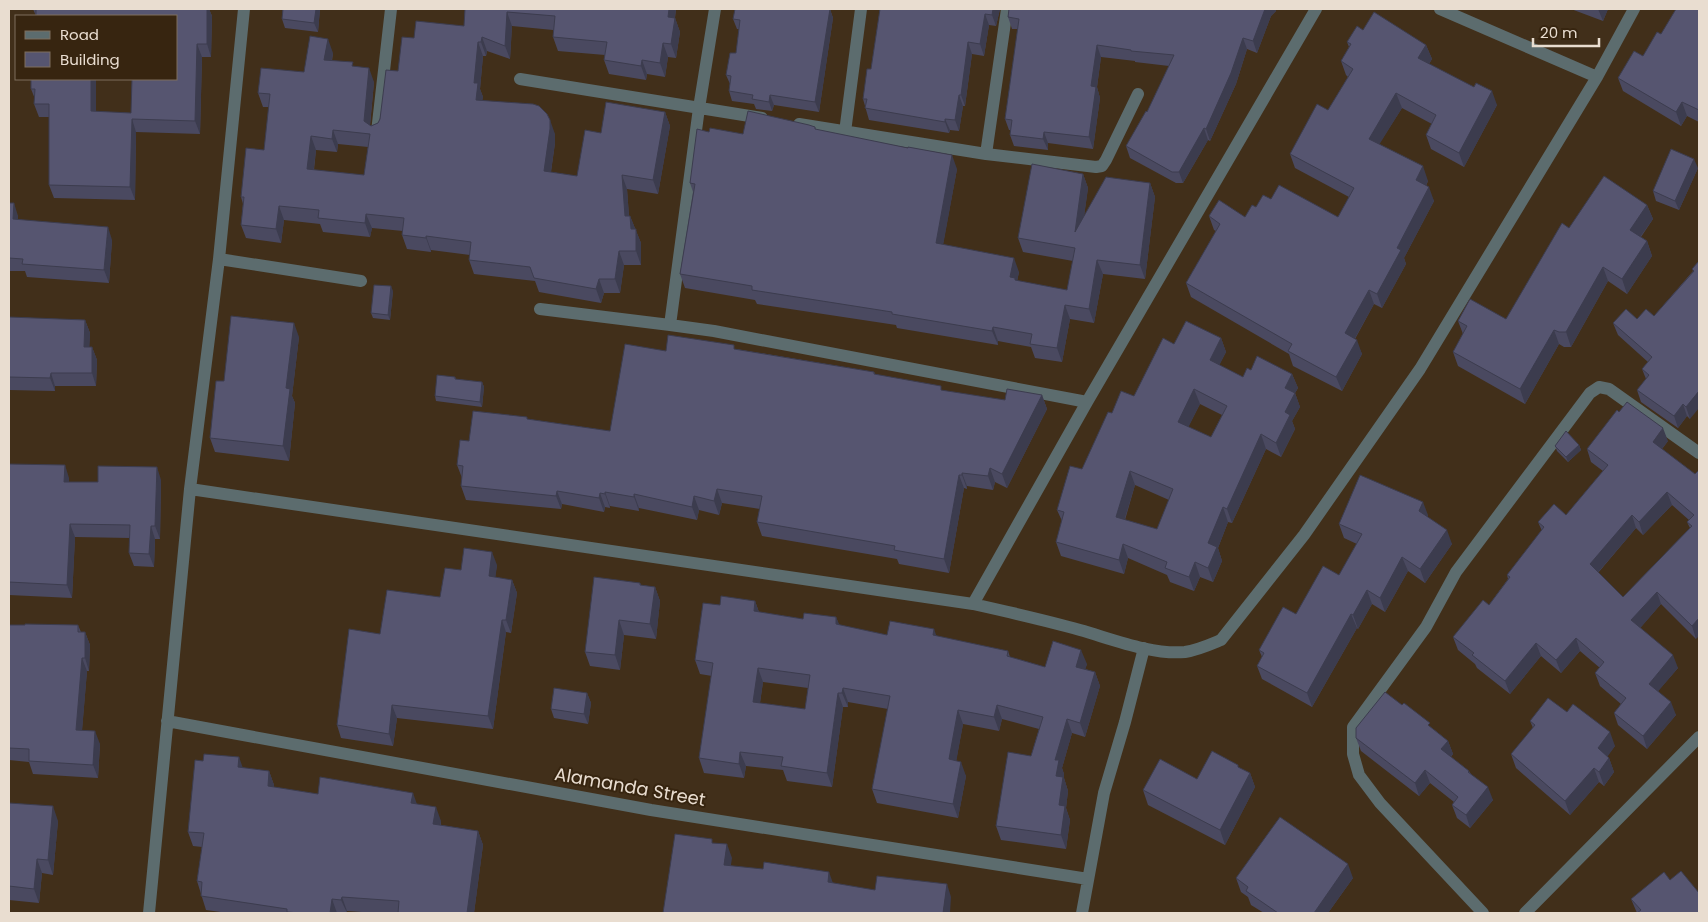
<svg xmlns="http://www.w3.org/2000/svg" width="1708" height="922" font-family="Poppins,sans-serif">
<rect width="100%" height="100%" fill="#412f1a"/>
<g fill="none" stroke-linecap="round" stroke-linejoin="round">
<path stroke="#5c6c6e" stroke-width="12" d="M715,9L699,108L670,325L714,331L1087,402
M1440,9L1597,77
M520,79L762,118
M799,124L986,154L1096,167L1102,166L1106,160L1138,94
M377,132L391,9
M845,132L861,9
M986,154L1007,9
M219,259L361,281
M540,309L670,325
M190,489L973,604C1009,612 1045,620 1080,630C1112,639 1152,655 1185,652C1198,650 1209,645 1221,640L1304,535L1420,369L1597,77L1634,9
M973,604L1087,402L1316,9
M167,721L651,810L1088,879
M149,913L190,489L219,259L244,9
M1082,913L1104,793L1125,722L1144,648
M1483,913L1380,803L1359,775L1353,754V727L1426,627L1456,572L1590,393L1599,387L1609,389L1699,453
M1525,913L1699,737"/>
</g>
<path fill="#4a4960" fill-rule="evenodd" d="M33,9H209L212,16L211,57H202L200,134L136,132L135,200L54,198L49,185V117H39L34,104L35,99L31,89V79H176L36,16ZM96,79L132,80L131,113L96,112Z
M283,9H320L318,32L285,28L282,19Z
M465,9H676L675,18L680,32L676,58L668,57L665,77L647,74L646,80L609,74L604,60L605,55L558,51L553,37V30L512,26L510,59L487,51L486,56H483L480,89L483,97L482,100L555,134V143L551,172L577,176L601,133L665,112L670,126L658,194L627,189L629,216H630L641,243V265H624L620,293H604L601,303L539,292L535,281L474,274L469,260L470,255L431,250V252L407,249L402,235L403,231L372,228L370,237L323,232L320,224L284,220L281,243L246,238L241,225L243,204L241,197L264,150L269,107H263L258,93L304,72L333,53L332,61L354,67L374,82L370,126L378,123L398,71L414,38L464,26ZM338,144L368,147L364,175L314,170L316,150L337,152Z
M830,9L833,18L819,112L774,105L772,111L756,109L754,104L732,101L729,91L730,84L726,75L736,53L739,29H737L733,19Z
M880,9H1000L996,26L989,25L984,56L972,54L965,106H963L959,131L950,130L949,133L869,120L863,99L871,69Z
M1009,9H1276V11L1271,16L1257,53L1247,49L1236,84L1210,141L1208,140L1183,183H1176L1130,158L1126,146L1147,112L1169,66L1135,62V61L1101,57L1097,87L1100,98L1093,149L1048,143V150L1014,146L1010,135V130H1009L1005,119L1018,29H1012L1008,17Z
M1571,9H1608L1603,21Z
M1699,9V122L1687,116L1681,126L1623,91L1618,78L1643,56L1661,34Z
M1363,30L1426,45L1432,59L1429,64L1497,105L1464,167L1431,149L1426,135L1432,124L1402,108L1379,144L1428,181L1426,186L1434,201L1404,258L1406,264L1382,308L1374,304L1355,339L1362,354L1342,391L1293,366L1289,354L1191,297L1186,283L1216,231L1214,230L1209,216L1245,217L1256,207L1271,199L1338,217L1349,197L1295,168L1290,154L1328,110L1348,77L1346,75L1341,61L1349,47L1347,42Z
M815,127L816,130L957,169L943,244L1019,272L1017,281L1067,290L1073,261L1023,252L1018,238L1083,174L1088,188L1084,216L1150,183L1155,197L1145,279L1103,274L1094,323L1070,319L1062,362L1035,358L1031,347L998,341V345L897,328L896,325L757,304L755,300L685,288L680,274L693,192L690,183L709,132L743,134Z
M1698,168L1679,210L1656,201L1653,191Z
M9,203L18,216V219L112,240L109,283L27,277L25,271H9Z
M1647,205L1653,219L1641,237L1647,241L1652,256L1627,294L1608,281L1571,347H1564L1559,344L1525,404L1458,366L1453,352L1463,334L1458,321L1506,319L1569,228Z
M1699,261L1690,419L1687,416L1678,428L1641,402L1637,390L1646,379L1642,369L1648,362L1618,335L1613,323L1654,316L1693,271L1692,269Z
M393,291L390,320L373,318L371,313Z
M9,317L85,320L90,333L89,347H92L97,360L96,386H55V391L9,390Z
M299,337L292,396L295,403L289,461L215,452L210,438L224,381Z
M1221,338L1226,352L1219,365L1243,377L1251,370L1292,374L1298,388L1295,393L1300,407L1292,421L1295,429L1281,457L1266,449L1232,523L1228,522L1218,548L1222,561L1213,582L1200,577L1194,591L1170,582L1167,575L1128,558L1124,574L1061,556L1056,542L1062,521L1057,510L1082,469L1112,413L1134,396L1174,344ZM1200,404L1222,415L1211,437L1188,427ZM1135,485L1169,500L1157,529L1125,520Z
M736,349L874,372L875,374L943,391L1005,400L1042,395L1047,409L1007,488L995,482L993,490L967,486V489L964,488L949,573L899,564L897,559L762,536L757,522L760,509L722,503L719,515L699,510L697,520L639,508V511L610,506V508L605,507L604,512L562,504L561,509L466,500L461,486L462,478L457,465L528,419L610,431L666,351Z
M455,377L456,379L482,382L484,387L482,407L436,401L435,396Z
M1668,441L1662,449L1695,474L1696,639L1661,604L1640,628L1678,668L1658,691L1676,715L1647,749L1618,725L1614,713L1621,704L1600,686L1595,673L1600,668L1580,651L1561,673L1541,656L1510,694L1477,668L1475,664L1458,650L1453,637L1489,605L1508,579L1507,575L1542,531L1538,522L1566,515L1603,471L1591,462L1587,449ZM1672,505L1689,520L1687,522L1690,528L1623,597L1598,573L1636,528L1643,535Z
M1579,445L1581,450L1568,462L1557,451L1555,446Z
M9,464L69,478V482H98L161,480L160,539H155L154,567L134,566L129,553L130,538L75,537L72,598L9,595Z
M1428,515L1427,517L1452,544L1425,583L1408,571L1385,612L1372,604L1358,629L1357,628L1312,707L1262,679L1257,666L1262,657L1259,650L1296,614L1339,575L1357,544L1344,538L1339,524Z
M497,565L495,577L512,580L517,593L511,633L506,632L493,729L397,718L393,746L341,738L337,725L380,634L440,597L461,570Z
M640,583L641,585L655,587L660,601L656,639L624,635L620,670L590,666L585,652Z
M755,601L759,612L803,619L836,617L839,625L887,635L936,636L1008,651L1010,657L1045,667L1087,664L1085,669L1095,672L1100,686L1085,737L1072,733L1062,768L1064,774V778L1068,791L1066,808L1070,820L1066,849L1001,840L996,826L1031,756L1039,729L1002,719L999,731L963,724L956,761L966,776L958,818L877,803L872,789L888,709L848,702V707H843L832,787L787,781L783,770L746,766L744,778L704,773L699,758L712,676L700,674L695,660L720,605ZM763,682L808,688L805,709L760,703Z
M9,625H78L81,632H85L90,645L89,671H87L82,730L100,744L98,778L33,774L29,762L9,760Z
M587,693L591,703L588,724L554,718L551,709Z
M1567,712L1615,746L1607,756L1609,758L1614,772L1604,786L1599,782L1570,815L1516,768L1511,754L1533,728L1530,721Z
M1432,728L1448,741L1453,754L1451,757L1469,771L1471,774L1493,800L1470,828L1457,818L1452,805L1454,802L1430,783L1419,796L1361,751L1356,738Z
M243,768L269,771L274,785V787L318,794L417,804L441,821V825L478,831L483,845L474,913H376L347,911V913H228L206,910L197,881L202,847L193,846L188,832Z
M1239,768L1250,773L1255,787L1225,845L1148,805L1143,790L1197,779Z
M9,803L58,821L53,875L42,873L39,903L9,900Z
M1236,878H1353L1328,913H1264L1251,905L1248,897L1241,892Z
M1670,880L1699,893L1637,913L1631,899Z"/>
<path fill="#3c3c4e" d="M207,9H209L212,16L211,57L207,44Z
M316,9H320L318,32L314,23Z
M669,9H676L674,24L675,18L680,32L676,58L671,44L668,17Z
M830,9L833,18L819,112L815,102Z
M993,9H1000L996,26L992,15Z
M1265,9H1276V11L1271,16L1257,53L1253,41Z
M1598,9H1608L1603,21Z
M507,12L512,26L510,59L505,46Z
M985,14L989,25L984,56L980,44Z
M482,37L487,51L486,56L481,42Z
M1243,38L1247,49L1236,84L1210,141L1206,129Z
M328,39L333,53L329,74L324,60Z
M478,42L483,56L480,89L483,97L481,114L476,100L474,83Z
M968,42L972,54L965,106L961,95Z
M663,43L668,57L665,77L660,63Z
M197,44L202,57L200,134L195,121Z
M1097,45L1101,57L1097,87L1100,98L1093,149L1089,137L1091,86Z
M1426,45L1432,59L1423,73L1418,58Z
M642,60L647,74L646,80L641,66Z
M369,68L374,82L369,135L364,121Z
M91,79H96V125L91,111Z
M1492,91L1497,105L1464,167L1459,153Z
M1396,93L1402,108L1374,153L1369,139Z
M770,95L774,105L772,111L769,102Z
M959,95L963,106L959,131L955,120Z
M1682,102L1687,116L1681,126L1676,112Z
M665,112L670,126L658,194L653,180Z
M132,119L136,132L135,200L130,187Z
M945,119L950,130L949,133L945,122Z
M550,120L555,134V143L549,185L544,171Z
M1204,128L1208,140L1183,183L1179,172Z
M333,130L338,144L337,152L332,139Z
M1044,132L1048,143V150L1043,139Z
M311,136L316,150L312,183L307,169Z
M952,155L957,169L941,257L936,243Z
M1694,159L1698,168L1679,210L1675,201Z
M1423,166L1428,181L1421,195L1416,180Z
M1083,174L1088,188L1080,246L1075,232Z
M622,175L627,189L630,230L625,216Z
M1150,183L1155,197L1145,279L1140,265Z
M1429,187L1434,201L1404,258L1406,264L1382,308L1377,294L1397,248Z
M14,203L18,216V232L13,219Z
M1647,205L1653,219L1635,244L1630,230Z
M279,206L284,220L281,243L276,229Z
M366,214L372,228L370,237L365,223Z
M630,216L641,243V265L636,251L631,229Z
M108,227L112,240L109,283L104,270Z
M426,236L431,250V252L426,238Z
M1647,241L1652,256L1627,294L1622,279Z
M619,251L624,265L620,293L615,279Z
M1014,258L1019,272L1017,282L1010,277Z
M1097,260L1103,274L1094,323L1089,309Z
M1603,267L1608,281L1571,347L1566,332Z
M599,279L604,293L601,303L596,289Z
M391,286L393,291L390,320L388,315Z
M1369,290L1374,304L1350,347L1345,333Z
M1065,305L1070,319L1062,362L1057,348Z
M85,320L90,333L89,360L84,347Z
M294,323L299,337L292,396L295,403L289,461L283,446L286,388Z
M993,327L998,341V345L992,331Z
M1554,330L1559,344L1525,404L1520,389Z
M1221,338L1226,352L1215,374L1210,360Z
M1357,340L1362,354L1342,391L1336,377Z
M92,347L97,360L96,386L92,373Z
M51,373L55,386V391L50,378Z
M1292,374L1298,388L1295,393L1300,407L1292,421L1295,429L1281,457L1276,443L1285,412V388Z
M482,382L484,387L482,407L480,402Z
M1194,389L1200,404L1184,436L1178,422Z
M1699,391V408L1690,419L1686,407Z
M1042,395L1047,409L1007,488L1002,474Z
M1683,404L1687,416L1678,428L1674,416Z
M1663,428L1668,441L1657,455L1653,442Z
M1261,434L1266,449L1232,523L1227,509Z
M1579,445L1581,450L1568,462L1566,457Z
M65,465L69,478V495L64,482Z
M157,467L161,480L160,539L155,526Z
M990,468L995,482L993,490L988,476Z
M1130,471L1135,485L1121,531L1116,517Z
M962,473L967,486V489L962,475Z
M959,475L964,488L949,573L944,559Z
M717,489L722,503L719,515L714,501Z
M557,491L562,504L561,509L556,496Z
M605,492L610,506V508L605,494Z
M1667,492L1672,505L1643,535L1639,522Z
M600,493L605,507L604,512L599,498Z
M634,494L639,508V511L634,497Z
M694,496L699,510L697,520L692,507Z
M1423,502L1428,515L1424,525L1419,511Z
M1223,507L1228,522L1218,548L1222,561L1213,582L1208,568V543Z
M1632,515L1636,528L1594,577L1590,564Z
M70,524L75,537L72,598L67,585Z
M151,526L155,539L154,567L149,554Z
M1447,530L1452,544L1425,583L1420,569Z
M1123,544L1128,558L1124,574L1119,560Z
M492,552L497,565L494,589L489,576Z
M1402,557L1408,571L1385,612L1380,598Z
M1195,562L1200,577L1194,591L1189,577Z
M512,580L517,593L511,633L506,620Z
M655,587L660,601L656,639L650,624Z
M1367,590L1372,604L1358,629L1353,615Z
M1657,592L1661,604L1636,633L1631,620Z
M755,601L760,615L754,611Z
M1351,614L1357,628L1312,707L1307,693Z
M836,617L842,631L836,624Z
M1699,618V636L1696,639L1692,626Z
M502,620L506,632L493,729L488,716Z
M619,620L624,635L620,670L615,655Z
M934,629L939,643L933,635Z
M85,632L90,645L89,671L85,658Z
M1576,638L1580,651L1561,673L1556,660Z
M1536,643L1541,656L1510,694L1505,681Z
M1081,650L1087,664L1082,681L1076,667Z
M1673,655L1678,668L1654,696L1649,684Z
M82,658L87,671L81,743L76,730Z
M758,668L763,682L758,716L753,702Z
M1095,672L1100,686L1085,737L1080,723Z
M843,688L848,702V707L842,693Z
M587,693L591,703L588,724L584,714Z
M838,693L843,707L832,787L827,773Z
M1671,702L1676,715L1647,749L1643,736Z
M392,705L397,718L393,746L389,734Z
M997,705L1002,719L999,731L994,717Z
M958,710L963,724L954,774L949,759Z
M1067,719L1072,733L1062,768L1064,774V778L1068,791L1066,808L1070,820L1066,849L1061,835L1055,760Z
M95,731L100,744L98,778L93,765Z
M1610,732L1615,746L1603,763L1598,748Z
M1448,741L1453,754L1446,762L1441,749Z
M740,752L746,766L744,778L739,764Z
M239,757L244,771L238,767Z
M1609,758L1614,772L1604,786L1599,772Z
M961,762L966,776L958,818L953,804Z
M1594,768L1599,782L1570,815L1565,801Z
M1425,770L1430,783L1419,796L1415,783Z
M269,771L274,785L273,800L268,786Z
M1250,773L1255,787L1225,845L1220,830Z
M1488,787L1493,800L1470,828L1466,815Z
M413,793L418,807L411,803Z
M53,806L58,821L53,875L48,860Z
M436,807L441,821L439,838L433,824Z
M478,831L483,845L474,913H467Z
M727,844L732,858L729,878L724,865Z
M37,859L42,873L39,903L34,889Z
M1348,864L1353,878L1328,913H1314Z
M829,872L834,886L828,882Z
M947,884L951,897L950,913H943Z
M342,897L347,911V913L341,900Z
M332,899L337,913H330Z"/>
<path fill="#565570" stroke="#3c3c4e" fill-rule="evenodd" d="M36,9H207V44H197L195,121L132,119L130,187L49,185V104H34L35,89H31V79H91V111L131,113L132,79H176V16H36Z
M283,9H316L314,23L282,19Z
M465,9H669L668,17L675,18L671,44L663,43L660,63L642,60L641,66L604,60L607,42L553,37L555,16L507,12L505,46L482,37L481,42H478L474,83H478L476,100L533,104L539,106L547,114L550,120V129L544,171L577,176L585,130L601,133L606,102L665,112L653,180L622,175L625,216H630L631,229H636V251H619L615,279H599L596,289L534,278L530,267L469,260L471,242L426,236V238L402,235L404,218L366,214L365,223L318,218L319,210L279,206L276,229L241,225L244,197H241L246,148L264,150L270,94L258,93L261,68L304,72L310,36L328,39L324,60L353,62L352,66L369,68L364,121L371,126L378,123L380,119L386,70L398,71L402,37L414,38L416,21L464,26ZM333,130L370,134L364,175L307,169L311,136L332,139Z
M735,9H830L815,102L770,95L769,102L752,99L753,95L729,91L731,76L726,75L730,53H736L740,20L733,19Z
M880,9H993L992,15L985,14L980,44L968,42L961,95H959L955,120L945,119V122L865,108L867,99H863L867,69H871Z
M1009,9H1265L1253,41L1243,38L1231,73L1206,129L1204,128L1179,172H1172L1126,146L1146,111L1147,112L1174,55L1131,51V50L1097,45L1091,86L1096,87L1089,137L1044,132L1043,139L1010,135L1012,120L1005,119L1019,19L1008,17Z
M1676,9H1699V110L1682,102L1676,112L1618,78L1634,51L1643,56L1657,32L1661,34Z
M1374,12L1426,45L1418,58L1474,87L1476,83L1492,91L1459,153L1426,135L1436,115L1396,93L1369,139L1423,166L1416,180L1429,187L1397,248L1401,250L1377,294L1369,290L1345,333L1357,340L1336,377L1288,351L1292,344L1186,283L1220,224L1209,216L1219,200L1245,217L1252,205L1256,207L1263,195L1271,199L1279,185L1338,217L1354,188L1290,154L1317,104L1328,110L1353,69L1341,61L1351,44L1347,42L1357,26L1363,30Z
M748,111L809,125L815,127V129L908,148V147L952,155L936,243L1014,258L1010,277L1015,278V280L1067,290L1075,248L1018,238L1032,164L1083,174L1075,232L1106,177L1150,183L1140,265L1097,260L1089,309L1065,305L1057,348L1030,344L1032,334L993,327L992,331L892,314V312L752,290V286L680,274L695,184L690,183L697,129L709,132L710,128L743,134Z
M1671,149L1694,159L1675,201L1653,191Z
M1604,176L1647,205L1630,230L1647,241L1622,279L1603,267L1566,332H1559L1554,330L1520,389L1453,352L1467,326L1458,321L1470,299L1506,319L1562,223L1569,228Z
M9,203H14L13,219L108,227L104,270L22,264L23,259L9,258Z
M1699,261V391L1686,407L1683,404L1674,416L1637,390L1649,375L1642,369L1652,357L1613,323L1626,309L1637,319L1646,309L1654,316L1694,271L1692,269Z
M374,285L391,286L388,315L371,313Z
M231,316L294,323L286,388L290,389L283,446L210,438L216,381H224Z
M9,317L85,320L84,347H92V373H51L50,378L9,377Z
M1186,321L1221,338L1210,360L1243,377L1247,368L1251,370L1257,356L1292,374L1285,388L1295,393L1285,412L1290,415L1276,443L1261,434L1227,509L1223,507L1208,543L1217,547L1208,568L1195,562L1189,577L1165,568L1167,562L1123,544L1119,560L1056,542L1064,512L1057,510L1070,466L1082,469L1108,412L1112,413L1121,391L1134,396L1163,338L1174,344ZM1194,389L1227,406L1211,437L1178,422ZM1130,471L1173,489L1157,529L1116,517Z
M668,335L734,345V349L874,372V374L941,386V390L1005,400L1007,389L1042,395L1002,474L990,468L988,476L962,473V475H959L944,559L894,550L895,546L757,522L762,496L717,489L714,501L694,496L692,507L634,494V497L605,492V494L600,493L599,498L557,491L556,496L461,486L463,466L457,465L460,440L469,441L473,411L527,417V419L610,431L625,344L666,351Z
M437,375L455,377V379L482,382L480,402L435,396Z
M1627,402L1663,428L1653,442L1695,474L1699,470V618L1692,626L1657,592L1631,620L1673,655L1649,684L1671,702L1643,736L1614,713L1626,698L1595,673L1604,662L1576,638L1556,660L1536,643L1505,681L1472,655L1474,653L1453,637L1483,600L1489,605L1510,577L1507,575L1544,527L1538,522L1554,504L1566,515L1608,465L1587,449L1617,410L1619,412ZM1667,492L1694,515L1687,522L1692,526L1623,597L1590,564L1632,515L1639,522Z
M1566,431L1579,445L1566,457L1555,446Z
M9,464L65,465L64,482H98V466L157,467L155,526H151L149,554L129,553L130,525L70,524L67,585L9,582Z
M1360,475L1423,502L1419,511L1447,530L1420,569L1402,557L1380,598L1367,590L1353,615L1351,614L1307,693L1257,666L1264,653L1259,650L1283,607L1296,614L1323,566L1339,575L1362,534L1339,524Z
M464,548L492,552L489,576L512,580L506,620H502L488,716L392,705L389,734L337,725L349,629L380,634L387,590L440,597L445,568L461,570Z
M594,577L640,583V585L655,587L650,624L619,620L615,655L585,652Z
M721,596L755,601L754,611L803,619L804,613L836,617V624L887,635L890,621L934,629L933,635L1008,651L1007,656L1045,667L1053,641L1081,650L1076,667L1095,672L1080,723L1067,719L1055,760H1059L1056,776L1063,777L1059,805L1065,806L1061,835L996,826L1008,752L1031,756L1043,717L997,705L994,717L958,710L949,759L961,762L953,804L872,789L890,696L843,688L842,693H838L827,773L781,766L783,757L740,752L739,764L699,758L713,663L695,660L703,603L720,605ZM758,668L810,675L805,709L753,702Z
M25,624L78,625V632H85V658H82L76,730L95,731L93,765L29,761V749L9,748V625H25Z
M554,688L587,693L584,714L551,709Z
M1385,692L1402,705L1404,703L1430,723L1428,725L1448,741L1441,749L1469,771L1468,772L1488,787L1466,815L1452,805L1458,797L1425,770L1415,783L1356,738V728Z
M1548,698L1567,712L1573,704L1610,732L1598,748L1609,758L1599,772L1594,768L1565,801L1511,754L1535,725L1530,721Z
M1212,751L1238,765V767L1250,773L1220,830L1143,790L1160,759L1197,779Z
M204,754L239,757L238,767L269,771L268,786L318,794L320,777L413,793L411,803L436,807L433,824L478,831L467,913H398L399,901L342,897L341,900L332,899L330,913H300L287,912V909L201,896L202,882L197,881L204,833L188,832L195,760L203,761Z
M9,803L53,806L48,860L37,859L34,889L9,886Z
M1280,817L1348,864L1314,913H1278L1246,891L1248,887L1236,878Z
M675,834L712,839V843L727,844L724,865L763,869L764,862L829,872L828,882L875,890L877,876L947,884L943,913H663Z
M1681,871L1699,893V913H1637L1641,910L1631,899L1664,872L1670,880Z"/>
<g text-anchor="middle" stroke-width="4" stroke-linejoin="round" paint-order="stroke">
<g font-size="18" fill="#e9ddd0" stroke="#372510">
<text transform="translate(630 787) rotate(10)" y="6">Alamanda Street</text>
</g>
</g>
<rect width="1708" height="922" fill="none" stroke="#e9ddd0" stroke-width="20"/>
<rect x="15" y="15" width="162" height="65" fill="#372510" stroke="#7e6f5d"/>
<rect x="25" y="31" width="25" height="8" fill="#5c6c6e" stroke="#7e6f5d"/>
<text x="60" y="40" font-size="15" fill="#e9ddd0">Road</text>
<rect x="25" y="52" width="25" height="15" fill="#565570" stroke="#7e6f5d"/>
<text x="60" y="65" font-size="15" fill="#e9ddd0">Building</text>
<path d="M1533 38v8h66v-8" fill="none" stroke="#e9ddd0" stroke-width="2.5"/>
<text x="1540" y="38" font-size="15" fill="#e9ddd0" stroke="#372510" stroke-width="4" paint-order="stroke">20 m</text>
</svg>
